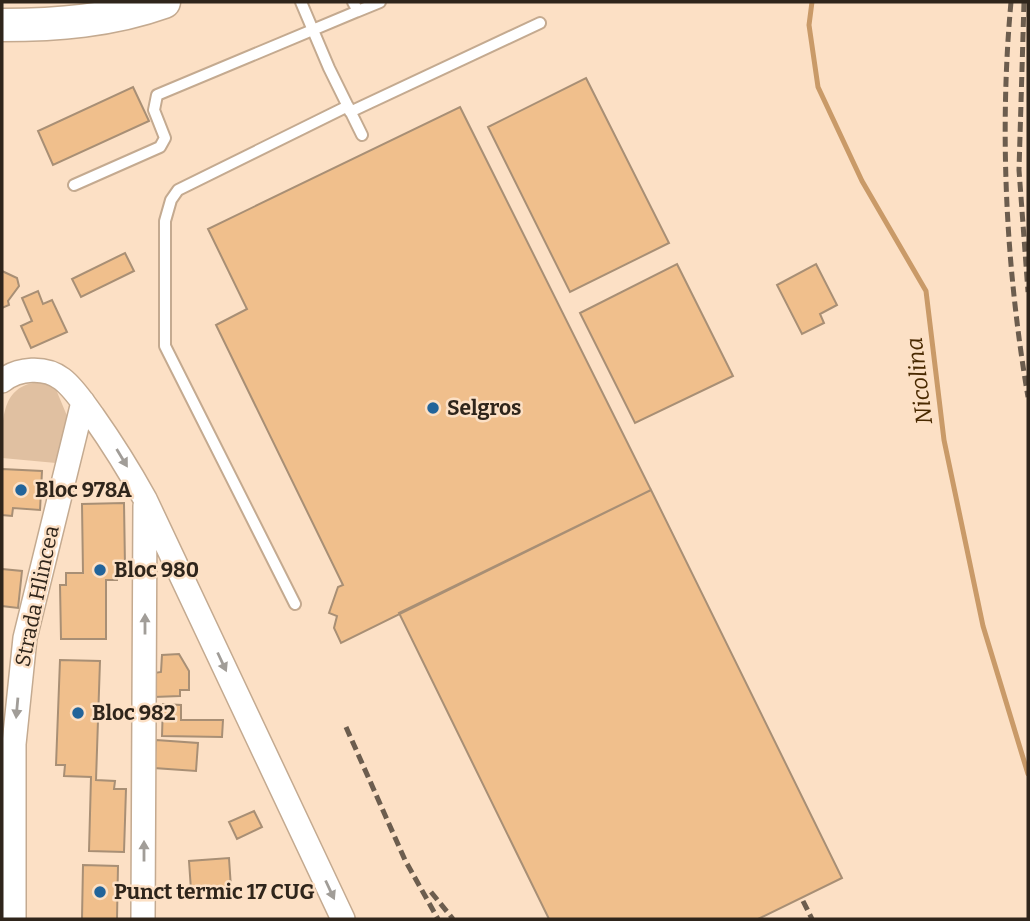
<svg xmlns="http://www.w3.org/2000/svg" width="1030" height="921" font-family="Bitter,serif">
<rect width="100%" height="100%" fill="#fce0c5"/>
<path fill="#e0c0a1" d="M40,382L55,387L70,423L56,463L2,458C2,421 0,385 40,382Z"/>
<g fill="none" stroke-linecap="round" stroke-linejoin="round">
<path stroke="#c99a68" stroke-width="5" d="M812,2L809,25L818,87L862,181L926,291L944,440L983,626L1028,774"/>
</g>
<path fill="#f0bf8c" stroke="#a88f75" stroke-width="2" d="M586,78L669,243L570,292L488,127Z
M133,87L149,121L53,165L38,131Z
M460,107L651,490L341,643L334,628L337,616L329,613L338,587L343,585L216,325L247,309L208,229Z
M125,253L134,271L81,297L72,279Z
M677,264L733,376L635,423L580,313Z
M816,264L837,305L820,314L824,323L802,334L777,285Z
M2,271L17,278L19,286L8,301L9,305L2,308Z
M38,291L43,304L52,300L67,332L31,348L21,326L32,321L22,298Z
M2,469L42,471L40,510L13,508L12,516L2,515Z
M651,490L842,878L758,919H549L399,613Z
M124,503L125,567H117V580H106V639H61L60,585H66V573H83L82,504Z
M2,569L22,571L18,608L2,606Z
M179,654L189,671V690H180V696L154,697V673L161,672L162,655Z
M60,660L100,661L96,780L115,781L114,789H126L124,852L89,851L91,777L64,776L65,765H56Z
M163,704L181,705V720H223L222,737L162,736Z
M156,740L198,743L196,771L154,768Z
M254,811L262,827L237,839L229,822Z
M229,858L231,888L191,890L189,861Z
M83,865L118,866L117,919H82Z"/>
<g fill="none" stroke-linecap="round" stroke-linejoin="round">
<g stroke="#c4aa90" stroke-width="14">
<path id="lane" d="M301,2L329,68L362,135
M353,2L358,11L380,2
M350,112L540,23
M74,185L160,147L165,138L154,110L157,95L358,11
M295,604L165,346V221L171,200L178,190L348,106"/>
</g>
<g stroke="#c4aa90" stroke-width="26">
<path id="street" d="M2,381C18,368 45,366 62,379C74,388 84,404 93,416C112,443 129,470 145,499L343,919
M14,919V744L25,638L83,402
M143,919L145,506"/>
</g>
<g stroke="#c4aa90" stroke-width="35">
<path id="secondary" d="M2,25C57,25 111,21 164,2"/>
</g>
<use href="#lane" stroke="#fff" stroke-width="10"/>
<use href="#street" stroke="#fff" stroke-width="23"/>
<use href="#secondary" stroke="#fff" stroke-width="32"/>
<path stroke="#6c5d4e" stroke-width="5" stroke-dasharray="10 5" stroke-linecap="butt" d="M1011,2C999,132 1006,268 1028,397
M1024,2L1019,170L1028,292
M346,727L405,860L438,919
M431,892L453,919
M803,901L812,919"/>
</g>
<defs><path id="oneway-solid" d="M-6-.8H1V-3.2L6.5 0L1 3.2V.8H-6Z" transform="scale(1.75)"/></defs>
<g fill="#a19d98">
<use href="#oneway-solid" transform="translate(122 458) rotate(59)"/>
<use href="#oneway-solid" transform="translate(145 624) rotate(-90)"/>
<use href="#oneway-solid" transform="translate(222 662) rotate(65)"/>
<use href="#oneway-solid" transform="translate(17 708) rotate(95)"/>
<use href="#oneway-solid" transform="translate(144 851) rotate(-90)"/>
<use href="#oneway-solid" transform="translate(330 890) rotate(65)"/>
</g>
<g fill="#22649a" stroke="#fce0c5" stroke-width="2.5">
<circle cx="433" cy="408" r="7"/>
<circle cx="21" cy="490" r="7"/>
<circle cx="100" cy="570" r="7"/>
<circle cx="78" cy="713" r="7"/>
<circle cx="100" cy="892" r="7"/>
</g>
<g text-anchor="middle" stroke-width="5" stroke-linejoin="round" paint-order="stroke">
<g font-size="21" font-weight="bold" fill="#2f251b" stroke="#fce0c5" text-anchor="start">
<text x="447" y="415">Selgros</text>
<text x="35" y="497">Bloc 978A</text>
<text x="114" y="577">Bloc 980</text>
<text x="92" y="720">Bloc 982</text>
<text x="114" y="899">Punct termic 17 CUG</text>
</g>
<g font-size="21" fill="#2f251b" stroke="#fce0c5">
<text transform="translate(37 596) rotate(-78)" y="7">Strada Hlincea</text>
</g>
<g font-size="23" font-style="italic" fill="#492900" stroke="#fce0c5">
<text transform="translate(919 381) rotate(-97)" y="8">Nicolina</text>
</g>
</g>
<rect width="1030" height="921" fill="none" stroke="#2f251b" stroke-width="7"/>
</svg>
